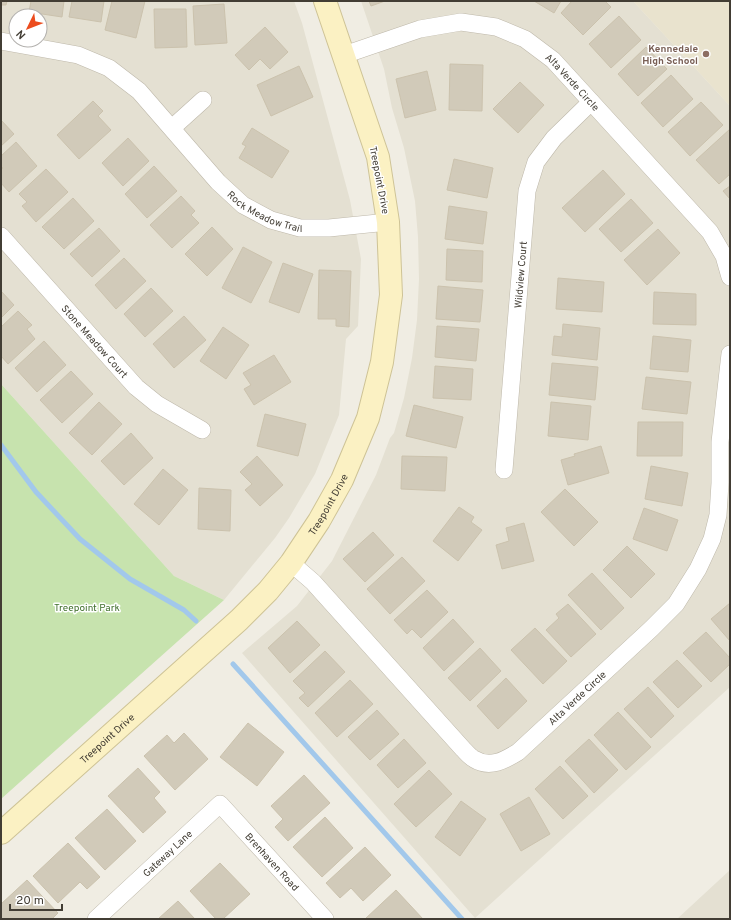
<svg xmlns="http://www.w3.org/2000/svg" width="731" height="920" font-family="Overpass,sans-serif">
<rect width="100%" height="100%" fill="#f0ede3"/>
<path fill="#e4e0d2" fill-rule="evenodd" d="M1,1H294L302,23L350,200L361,259L358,326L346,339L339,415L315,474L289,518L275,538L224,600L174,576L1,384ZM16,16H40V40H16Z
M361,1H633L730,106V687L475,918L242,653L297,606L332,561L376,475L390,438L394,433L404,398L412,358L417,320L419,279L418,237L415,201L404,148L392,108L384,69Z
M730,870V919H677Z"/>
<path fill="#e9e3ce" d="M633,1H730V106Z"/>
<path fill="#c7e3ae" d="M1,384L174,576L224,600L1,799Z"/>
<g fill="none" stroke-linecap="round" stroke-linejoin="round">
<path stroke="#a2c8eb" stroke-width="5" d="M1,445L36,492L80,539L130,579L184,610L196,621
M233,664L462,919"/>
</g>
<path fill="#d1cab9" stroke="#cbc2ad" d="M1,1H7L6,5H1Z
M31,1H64L62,17L29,12Z
M72,1H104L101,22L69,17Z
M112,1H145L136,38L105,30Z
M369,1H385L371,6Z
M534,1H561L554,13Z
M572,1H605L611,7L583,35L561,13Z
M224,4L227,43L195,45L193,6Z
M154,9H186L187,47L155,48Z
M619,16L641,40L611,68L589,44Z
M265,27L288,52L270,69L260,59L249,70L235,55Z
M646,47L667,69L638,96L618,74Z
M450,64L483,65L482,111L449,110Z
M299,66L313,97L271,116L257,85Z
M427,71L436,110L405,118L396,79Z
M671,75L693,99L663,127L641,103Z
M520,82L544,105L518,133L493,109Z
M93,101L103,111L98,116L111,130L79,159L57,135Z
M701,102L723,125L690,156L668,132Z
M1,120L14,134L1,146Z
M252,128L289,151L272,178L239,158L246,146L242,144Z
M730,129V174L719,184L696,160Z
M128,138L149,161L123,186L102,163Z
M16,142L37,166L9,192L1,183V170L3,168L1,166V156Z
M454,159L493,168L487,198L447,190Z
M154,166L177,191L147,218L125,194Z
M46,169L68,192L36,222L22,206L27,202L19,194Z
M603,170L625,194L585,232L562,208Z
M730,186V199L723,191Z
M181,196L195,211L191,215L199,223L172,248L150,225Z
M73,198L94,221L64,249L42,227Z
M631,199L653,223L621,252L599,229Z
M449,206L487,212L483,244L445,239Z
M212,227L233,249L207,276L185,254Z
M99,228L120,251L92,277L70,254Z
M658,229L680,253L647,285L624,260Z
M243,247L272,262L251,303L222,288Z
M447,249L483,251L482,282L446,280Z
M124,258L146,281L116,309L95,285Z
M283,263L313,274L299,313L269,302Z
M319,270L351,271L349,327L336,326V319H318Z
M558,278L604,282L602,312L556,309Z
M438,286L483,290L480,322L436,319Z
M151,288L173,311L145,337L124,314Z
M1,291L14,305L1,318Z
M654,292L696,294V325L653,324Z
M18,311L32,325L27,329L35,339L8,364L1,356V327Z
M184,316L206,340L174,368L153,344Z
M563,324L600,328L597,360L552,355L554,336L562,337Z
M437,326L479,329L476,361L435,357Z
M223,327L249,345L226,379L200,361Z
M653,336L691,340L688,372L650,369Z
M44,341L66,365L37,392L15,368Z
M274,355L291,382L254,405L244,389L251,385L243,373Z
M552,363L598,367L595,400L549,395Z
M435,366L473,369L471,400L433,398Z
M71,371L93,394L62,423L40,400Z
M646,377L691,382L687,414L642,409Z
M99,402L122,424L92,455L69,433Z
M551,402L591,406L588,440L548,436Z
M414,405L463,417L456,448L406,436Z
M265,414L306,424L298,456L257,446Z
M638,422H683L682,456H637Z
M131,433L153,458L124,485L101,461Z
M601,446L609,473L568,485L561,460L575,456L574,454Z
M257,456L283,485L260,506L245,490L252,484L240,472Z
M402,456L447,457L445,491L401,489Z
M651,466L688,473L682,506L645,499Z
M163,469L188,490L159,525L134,504Z
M199,488L231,490L230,531L198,529Z
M565,489L598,522L574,546L541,512Z
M459,507L474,517L471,522L482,530L458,561L433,541Z
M644,508L678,520L667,551L633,539Z
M524,523L534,561L502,569L496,545L509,541L506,528Z
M373,532L394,555L365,582L343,559Z
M627,546L655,574L631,598L603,570Z
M402,557L425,581L390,614L367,589Z
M592,573L624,608L601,630L568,595Z
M427,590L448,612L421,638L412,629L407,634L394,620Z
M730,603V641L711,619Z
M568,604L596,634L571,657L546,630L559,618L556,614Z
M453,619L474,642L444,671L423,648Z
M297,621L320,645L290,673L268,648Z
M535,628L567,661L543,684L511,650Z
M706,632L730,658V664L711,682L683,653Z
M480,648L501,671L470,701L448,678Z
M325,651L345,672L308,707L299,698L305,693L293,681Z
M677,660L702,686L678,708L653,682Z
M506,678L527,701L498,729L477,706Z
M350,680L373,704L337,737L315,713Z
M648,687L674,716L651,738L624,709Z
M377,710L399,734L370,760L348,737Z
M618,712L651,747L626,770L594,735Z
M248,723L284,752L257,786L220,757Z
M184,733L208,759L175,790L144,756L167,735L174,743Z
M404,739L426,763L398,788L377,765Z
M589,739L618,770L594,793L565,761Z
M560,766L588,796L563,819L535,789Z
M138,768L160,792L154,798L166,812L143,833L108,796Z
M429,770L452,794L416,827L394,804Z
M304,775L330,803L288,841L275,827L283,819L271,806Z
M529,797L550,834L521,851L500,814Z
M461,801L486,819L460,856L435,837Z
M107,809L136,841L105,870L75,838Z
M325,817L353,848L322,877L293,847Z
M68,843L100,877L87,889L80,882L58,903L33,876Z
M365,847L391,875L363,901L351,888L340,898L326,883Z
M220,863L250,894L223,919H216L190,891Z
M27,880L58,913L52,919H1V904Z
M396,890L423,919H365Z
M178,901L195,919H158Z"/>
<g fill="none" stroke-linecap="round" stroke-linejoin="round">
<g stroke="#beb8aa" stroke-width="18">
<g id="street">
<path id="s1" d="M1,41L78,55L109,68L139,91L218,182L243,205L271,220L300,228H329L388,222"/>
<path id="s2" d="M344,55L420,29L461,22L496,27L525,39L553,60L710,232L724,256L730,277"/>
<path d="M172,128L203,100"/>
<path id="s3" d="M1,236L136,387L157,404L202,430"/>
<path id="s4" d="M504,470L527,191L536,162L554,138L591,102"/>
<path id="s5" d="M291,563L313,582L463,749C466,752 470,757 474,759C490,769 505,760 518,752L651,629L676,604L698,569L712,539L718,515L720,483V442L730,354"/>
<path id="s6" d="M96,919L220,804L325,919"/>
</g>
</g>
<g stroke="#cec396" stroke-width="24">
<g id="secondary">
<path id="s7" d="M1,833L239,620L268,591L291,563L319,521L342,480L368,418L382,362L391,295L388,222L378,157L325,1"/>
</g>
</g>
<use href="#street" stroke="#fff" stroke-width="17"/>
<use href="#secondary" stroke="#fbf1c3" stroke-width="22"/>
</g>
<circle fill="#8d6e63" stroke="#fff" stroke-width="1.5" cx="706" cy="54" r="4"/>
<g text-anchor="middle" stroke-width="3" stroke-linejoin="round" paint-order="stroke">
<g font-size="10" font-weight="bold" fill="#785e54" stroke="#fff" text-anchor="end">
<text x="698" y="52">Kennedale<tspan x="698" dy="12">High School</tspan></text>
</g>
<g font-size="10" fill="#423d34" stroke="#fff">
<text dy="4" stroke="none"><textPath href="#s2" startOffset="253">Alta Verde Circle</textPath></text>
<text transform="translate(380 180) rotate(79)" y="4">Treepoint Drive</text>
<text dy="4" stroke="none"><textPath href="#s1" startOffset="327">Rock Meadow Trail</textPath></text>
<text dy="4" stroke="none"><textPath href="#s4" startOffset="196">Wildview Court</textPath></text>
<text dy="4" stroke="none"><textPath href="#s3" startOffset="141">Stone Meadow Court</textPath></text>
<text dy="4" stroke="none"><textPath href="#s7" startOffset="466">Treepoint Drive</textPath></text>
<text dy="4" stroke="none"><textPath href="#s5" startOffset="396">Alta Verde Circle</textPath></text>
<text dy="4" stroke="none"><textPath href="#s7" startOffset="142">Treepoint Drive</textPath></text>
<text dy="4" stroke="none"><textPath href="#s6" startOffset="97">Gateway Lane</textPath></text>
<text dy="4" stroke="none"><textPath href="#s6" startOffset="247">Brenhaven Road</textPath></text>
</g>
<g font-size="10" fill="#406f2c" stroke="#fff">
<text x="87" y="611">Treepoint Park</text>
</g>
</g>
<rect width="731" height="920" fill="none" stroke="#423d34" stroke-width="4"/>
<g transform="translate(28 28) rotate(227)"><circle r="19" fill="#ffffff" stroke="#b3b1ae"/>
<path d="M0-3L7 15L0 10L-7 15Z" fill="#ec4c1e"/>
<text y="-6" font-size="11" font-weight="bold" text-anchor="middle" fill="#423d34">N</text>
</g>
<path d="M10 904v6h52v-6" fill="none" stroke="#423d34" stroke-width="2"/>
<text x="16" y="904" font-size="12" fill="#423d34" stroke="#ffffff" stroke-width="3" paint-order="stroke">20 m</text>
</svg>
